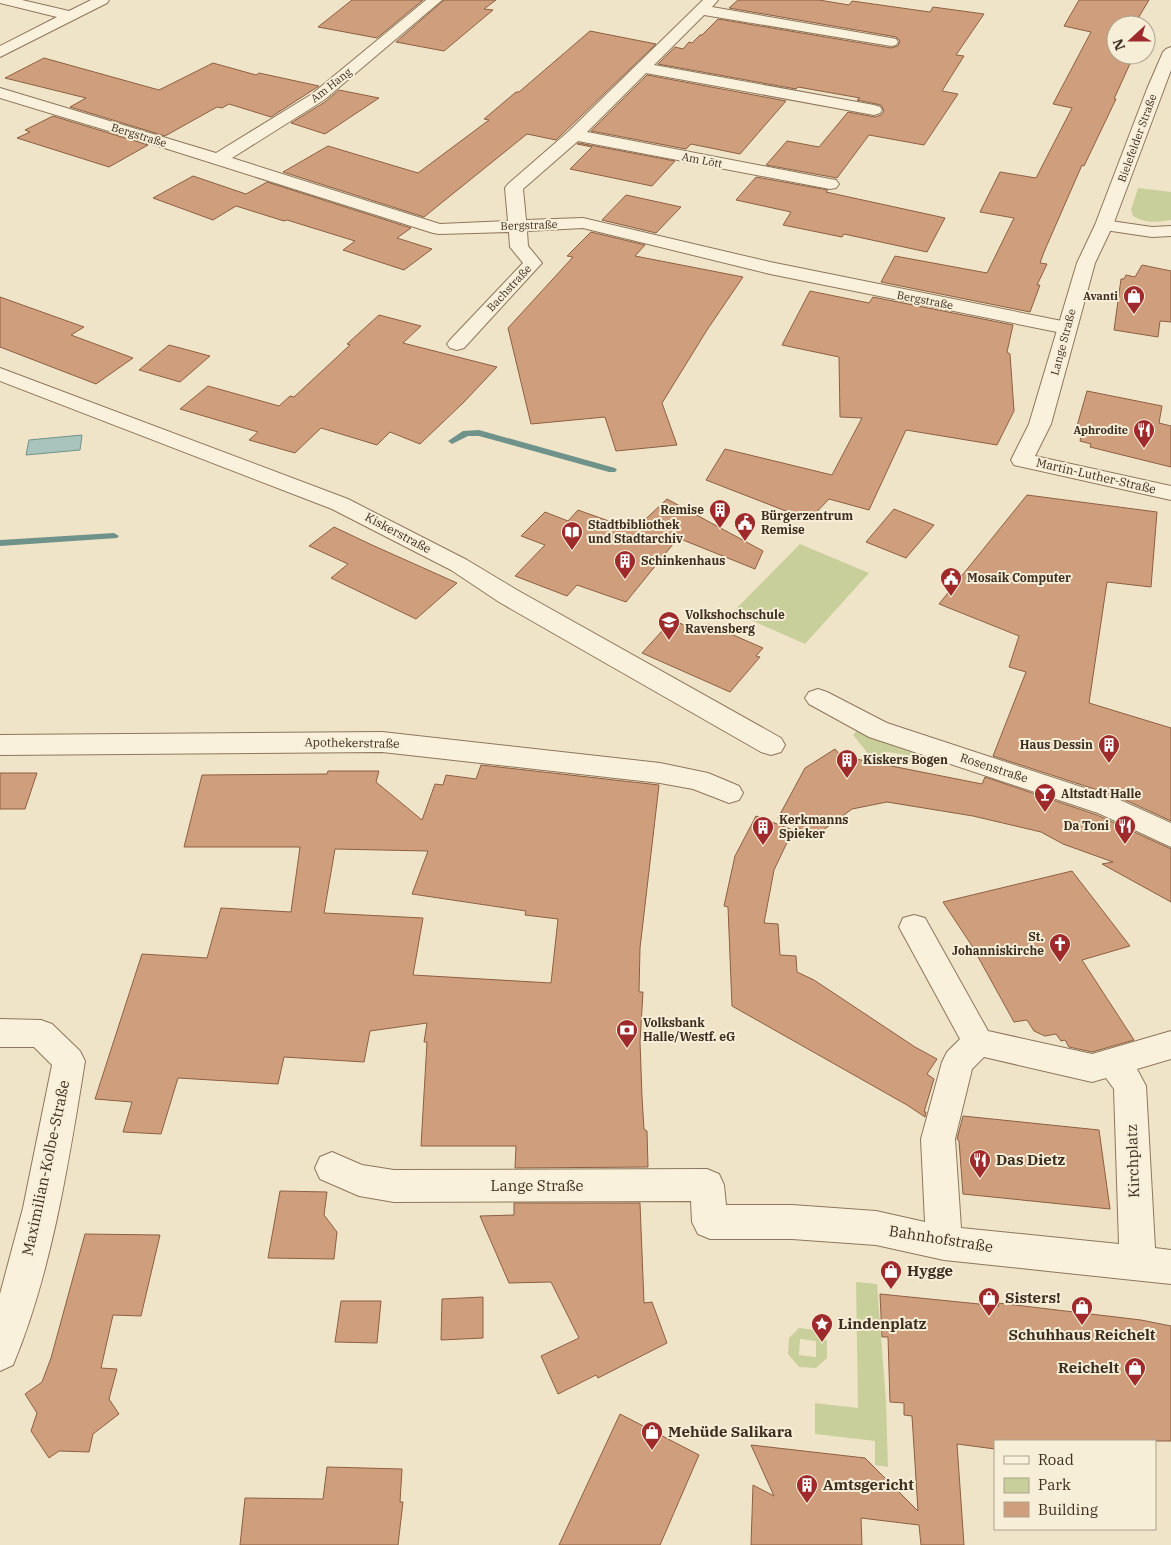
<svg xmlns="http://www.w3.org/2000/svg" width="1171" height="1545" font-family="'IBM Plex Serif',serif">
<rect width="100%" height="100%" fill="#f0e4c8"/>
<path fill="#c9cf9b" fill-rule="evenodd" d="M1138,188L1171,192V220C1157,222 1146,224 1133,216L1131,210Z
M800,544L869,573L805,644L733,612Z
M859,728C878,740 900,750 922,755L920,765L906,762L907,755L887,752L886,758L870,756L853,735Z
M856,1282L877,1284L886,1401L888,1467L875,1465V1441L815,1434V1403L858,1408Z
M799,1328L816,1330L827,1341V1358L816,1368L799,1367L788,1354L789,1338ZM800,1339L816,1341V1357L799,1355Z"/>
<path fill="#a9c4bc" stroke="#6f938a" d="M82,435L80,450L26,455L29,440Z"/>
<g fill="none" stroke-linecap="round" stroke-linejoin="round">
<path fill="#6f938a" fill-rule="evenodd" d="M479,430L615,468L617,470L615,472H609L479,436H468L452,444L448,441L463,431Z
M114,533L119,536L117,538L0,546V540Z"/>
</g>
<path fill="#cf9f7d" stroke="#8d5f41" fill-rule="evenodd" d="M352,0H423L377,38L318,27Z
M444,0H496L484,9L493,10L444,51L396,42Z
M738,0H819L849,5L852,1L930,12L933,7L984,14L956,55L964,56L942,91L958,94L924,145L869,135L837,178L766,165L787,141L819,147L848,112L875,117L881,115L884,111L881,105L857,100L860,98L798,87L796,89L658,64L675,47L683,49L689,42L692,43L700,35H702L718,19L891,48L898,46L900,41L896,37L891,36L729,8Z
M1079,0H1149L1134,25H1116V55L1133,57L1114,99H1116L1084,166L1082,165L1044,252L1040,263L1047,264L1037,285H1040L1030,312L881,282L895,256L987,273L1014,218L980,212L1000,172L1036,178L1072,108L1053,104L1091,32L1064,26Z
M590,31L656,44L556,140L527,134L424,217L283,172L328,146L418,173L489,120L484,119L516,92H519Z
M44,58L159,90L213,63L256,75L259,73L319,86L271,117L229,104L222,108L217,107L165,136L70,107L86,98L5,78Z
M647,75L786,101L740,154L691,144L686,149L591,131Z
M339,90L379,98L325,134L291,123L325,102Z
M53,116L148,145L109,167L17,138L30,132L25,130Z
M579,143L675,161L652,186L570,169L592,147L577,144Z
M193,176L246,194L267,182L411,228L397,238L432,249L404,270L343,250L355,241L287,220L284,221L236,206L213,220L153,198Z
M756,177L828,190L826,192L945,218L927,252L844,234L842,237L783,225L791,212L736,200Z
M626,195L681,207L656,233L602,220Z
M591,232L645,245L635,256L743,277L707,330L662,403L677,445L616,451L605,417L531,424L508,328L573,257L567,256Z
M1142,265L1171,271V322L1160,321L1158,337L1114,330L1121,279H1124L1126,275L1135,277Z
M810,291L869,303L873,297L1013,325L1007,352L1010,354L1014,411L997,445L906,430L869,510L829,499L809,520L706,480L725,449L832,475L862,418L840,417L839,357L782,345Z
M0,297L84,327L71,335L133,358L96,384L0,347Z
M379,315L421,326L403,343L497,367L464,402L420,444L390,432L377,445L321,428L295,453L249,440L258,432L180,409L208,386L279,406L290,396L294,397L350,345L347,344Z
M169,345L210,356L180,382L139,370Z
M1087,391L1162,406L1159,423L1171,426V467L1090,447L1091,444L1080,441L1081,435L1075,433Z
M1027,495L1157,512L1151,587L1107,582L1089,703L1171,728V821L1119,797L993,756L1026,672L1009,667L1019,636L939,604Z
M667,499L763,551L755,569L678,538L626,602L577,585L567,596L515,576L545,545L521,536L545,512L568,521L578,510L634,530Z
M894,509L934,525L906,558L866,542Z
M334,527L372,545L457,583L416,619L331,578L348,564L309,546Z
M672,620L701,632L708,624L763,648L756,656L760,657L730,692L642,653Z
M835,749L841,756L982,784L985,777L1097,815L1171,849V902L1102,864L1113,862L1063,844L1041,832L973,816L887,802L852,809L815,836L778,818L805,768Z
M481,765L659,785L640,948L639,992H643L640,1042L642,1097L644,1129L647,1131L648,1167L515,1168L516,1146H421L427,1042H424L427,1023L370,1031L364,1062L284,1057L278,1084L178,1078L161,1134L123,1132L132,1102L95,1099L142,954L207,958L221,908L291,912L300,847H184L202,775L327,774L328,771H379L376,782L422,820L435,784L443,785L446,775L476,779ZM335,849L428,851L412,894L526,911L525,915L558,919L551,983L413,975L423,918L324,913Z
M0,773H37L25,809H0Z
M756,816L793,830L774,870L764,923L778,924L780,955L796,956L797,972L814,980L915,1047L937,1059L927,1074L934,1079L924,1112H926L925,1117L907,1105L732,1006L728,907L724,906L735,856Z
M1072,871L1130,946L1082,960L1134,1040L1092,1052L1069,1047L1065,1040L1061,1041L1056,1034L1045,1036L1034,1031L1027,1020L1014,1022L972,946L943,902Z
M963,1116L1099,1130L1110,1209L963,1194L959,1141L957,1139Z
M280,1191L327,1192L324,1215L337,1232L334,1259L268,1258Z
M514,1203H640L644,1303L652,1302L667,1343L598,1378L596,1375L558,1394L541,1356L579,1338L551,1282L509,1283L480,1216L514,1215Z
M85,1234L160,1235L141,1316L113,1315L101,1368L117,1369L109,1399L119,1414L93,1434L89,1452L59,1451L49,1458L31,1431L37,1413L25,1394L42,1382L51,1358Z
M880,1294L999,1306L998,1303L1141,1320L1171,1326V1441H995V1449L957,1444L964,1545H921L919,1525L861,1518L862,1545H751L753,1485L774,1496L751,1445L865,1458L918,1511L912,1416L904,1415V1403L890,1402L888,1337H882Z
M483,1297V1338L441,1340L442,1299Z
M341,1301H381L377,1343L335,1342Z
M620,1414L699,1455L660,1545H559Z
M327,1467L402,1469L400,1502H403L398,1545H240L245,1498L323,1499Z"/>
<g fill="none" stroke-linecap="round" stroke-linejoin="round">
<g stroke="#8d765c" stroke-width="2">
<path id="minor" d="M0,0H22L69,11L91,0H109L107,3L0,57V46L57,17L0,3Z
M426,0H442L324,100L232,158L440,224L508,221L505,188L508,184L569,131L703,0H718L712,7L891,38L896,39L898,42L896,45L891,46L704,15L654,65L874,105L880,107L882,110L880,113L874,115L646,73L587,132L830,179L836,180L839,184L836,188L830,189L578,141L523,189L526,220L583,218L770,262L1067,322L1074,324L1077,328L1074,332L1067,334L770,274L583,228L527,231L528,246L542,263L464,348L457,350L450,348L447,344L450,340L523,263L510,247L509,232L439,234L433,233L155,145L0,98V88L216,153L312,94Z
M1104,220L1152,227L1171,226V236L1152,237L1098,229L1095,225L1098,221Z
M0,368L348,499L467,560L517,590L781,738L785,745L781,752L771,755L761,752L499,602L451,570L332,509L0,381Z
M818,689L827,692L887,723L1118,799L1171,823V847L1098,813L869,737L809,704L805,698L809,692Z
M382,732L660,763L708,773L739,786L743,793L739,800L729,803L693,789L660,783L382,752L0,755V735Z
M914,915L925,918L988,1031L1092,1054L1171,1031V1059L1137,1069L1146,1086L1155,1248L1171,1250V1284L944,1260L876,1245L792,1239H710L698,1234L692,1222L691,1201L394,1202L359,1196L320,1179L315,1168L320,1157L332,1152L362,1165L394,1170L707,1169L719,1174L724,1185L726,1205H792L876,1211L925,1222L921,1139L942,1062L947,1052L960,1039L899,927L903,918ZM984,1057L1092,1082L1106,1078L1114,1089L1119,1244L961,1228L955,1139L972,1069Z
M0,1019L41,1020L52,1024L80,1051L85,1061C69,1160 52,1272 13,1365L0,1371V1294L23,1208L52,1065L34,1047H0Z"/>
</g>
<g stroke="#8d765c" stroke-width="2">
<path id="tertiary" d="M1171,47V70L1113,225L1095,263L1051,424L1035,456L1171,486V500L1014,465L1011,460L1029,424L1077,263L1095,225L1147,89L1163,52L1166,49Z"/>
</g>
<use href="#minor" fill="#faf1dc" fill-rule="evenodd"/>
<use href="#tertiary" fill="#faf1dc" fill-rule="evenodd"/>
</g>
<defs>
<g id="shop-pin" transform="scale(1.125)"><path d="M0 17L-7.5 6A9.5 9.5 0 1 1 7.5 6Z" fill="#9e2a2b" stroke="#f7eed8"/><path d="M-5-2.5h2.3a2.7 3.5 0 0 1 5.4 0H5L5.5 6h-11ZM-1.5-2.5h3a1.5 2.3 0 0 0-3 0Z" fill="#fff"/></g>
<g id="restaurant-pin" transform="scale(1.125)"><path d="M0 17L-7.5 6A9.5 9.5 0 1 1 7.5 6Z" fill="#9e2a2b" stroke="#f7eed8"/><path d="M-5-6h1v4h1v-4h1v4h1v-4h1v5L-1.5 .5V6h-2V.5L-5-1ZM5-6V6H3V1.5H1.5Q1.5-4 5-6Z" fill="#fff"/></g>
<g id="building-pin" transform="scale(1.125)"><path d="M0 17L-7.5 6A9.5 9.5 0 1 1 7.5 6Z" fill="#9e2a2b" stroke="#f7eed8"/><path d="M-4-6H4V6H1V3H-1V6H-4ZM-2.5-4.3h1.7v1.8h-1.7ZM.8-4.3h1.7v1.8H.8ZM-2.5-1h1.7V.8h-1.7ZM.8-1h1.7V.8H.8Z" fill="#fff"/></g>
<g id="civic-pin" transform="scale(1.125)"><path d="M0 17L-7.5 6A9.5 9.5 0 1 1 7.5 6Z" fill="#9e2a2b" stroke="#f7eed8"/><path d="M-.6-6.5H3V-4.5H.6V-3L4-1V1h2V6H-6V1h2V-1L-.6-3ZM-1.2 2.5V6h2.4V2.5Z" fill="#fff"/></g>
<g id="library-pin" transform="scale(1.125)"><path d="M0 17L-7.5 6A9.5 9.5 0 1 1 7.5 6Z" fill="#9e2a2b" stroke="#f7eed8"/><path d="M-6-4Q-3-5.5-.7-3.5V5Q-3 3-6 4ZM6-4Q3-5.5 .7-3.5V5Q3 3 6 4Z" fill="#fff"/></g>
<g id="university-pin" transform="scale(1.125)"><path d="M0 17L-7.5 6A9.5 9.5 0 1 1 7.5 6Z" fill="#9e2a2b" stroke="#f7eed8"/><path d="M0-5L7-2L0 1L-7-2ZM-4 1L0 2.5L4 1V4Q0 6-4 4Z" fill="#fff"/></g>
<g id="bar-pin" transform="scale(1.125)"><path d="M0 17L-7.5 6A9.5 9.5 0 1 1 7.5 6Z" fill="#9e2a2b" stroke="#f7eed8"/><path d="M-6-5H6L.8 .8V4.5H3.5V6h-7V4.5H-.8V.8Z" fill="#fff"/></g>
<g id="church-pin" transform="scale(1.125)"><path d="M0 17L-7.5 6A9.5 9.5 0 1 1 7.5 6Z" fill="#9e2a2b" stroke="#f7eed8"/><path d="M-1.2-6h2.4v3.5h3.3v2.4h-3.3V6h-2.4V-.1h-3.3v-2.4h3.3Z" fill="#fff"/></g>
<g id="bank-pin" transform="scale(1.125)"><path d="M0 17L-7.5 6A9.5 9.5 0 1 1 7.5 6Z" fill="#9e2a2b" stroke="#f7eed8"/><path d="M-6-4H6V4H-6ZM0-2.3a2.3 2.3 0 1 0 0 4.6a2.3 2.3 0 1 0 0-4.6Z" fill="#fff"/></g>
<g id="sight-pin" transform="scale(1.125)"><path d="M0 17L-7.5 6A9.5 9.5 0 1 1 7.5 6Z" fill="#9e2a2b" stroke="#f7eed8"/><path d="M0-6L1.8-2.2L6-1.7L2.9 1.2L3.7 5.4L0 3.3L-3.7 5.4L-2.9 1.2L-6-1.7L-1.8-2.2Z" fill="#fff"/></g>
</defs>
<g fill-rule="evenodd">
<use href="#shop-pin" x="1134" y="296"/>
<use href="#restaurant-pin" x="1144" y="430"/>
<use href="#building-pin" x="720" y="510"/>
<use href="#civic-pin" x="745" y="523"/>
<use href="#library-pin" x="572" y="532"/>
<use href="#building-pin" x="625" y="561"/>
<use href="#civic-pin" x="951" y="578"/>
<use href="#university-pin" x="669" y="622"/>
<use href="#building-pin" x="1109" y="745"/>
<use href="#building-pin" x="847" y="760"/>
<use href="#bar-pin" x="1045" y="794"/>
<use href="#restaurant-pin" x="1125" y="826"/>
<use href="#building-pin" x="763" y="827"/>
<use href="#church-pin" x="1060" y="944"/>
<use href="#bank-pin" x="627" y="1030"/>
<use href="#restaurant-pin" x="980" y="1160"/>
<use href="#shop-pin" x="891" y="1271"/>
<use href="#shop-pin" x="989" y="1298"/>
<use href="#shop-pin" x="1082" y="1307"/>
<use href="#sight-pin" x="822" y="1324"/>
<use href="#shop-pin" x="1135" y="1368"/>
<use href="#shop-pin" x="652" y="1432"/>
<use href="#building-pin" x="807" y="1485"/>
</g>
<g text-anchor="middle" stroke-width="4" stroke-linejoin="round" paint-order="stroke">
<g font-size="11" fill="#3d2e20" stroke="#f7eed8">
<text transform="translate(331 85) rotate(-38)" y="4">Am Hang</text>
<text transform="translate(139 135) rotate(17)" y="4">Bergstraße</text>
<text transform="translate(1137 138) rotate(-70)" y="4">Bielefelder Straße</text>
<text transform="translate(702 160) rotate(11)" y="4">Am Lött</text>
<text transform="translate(529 225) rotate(-2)" y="4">Bergstraße</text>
<text transform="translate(509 288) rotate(-47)" y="4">Bachstraße</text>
<text transform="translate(925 300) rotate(11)" y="4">Bergstraße</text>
<text transform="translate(1063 342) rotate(-75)" y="4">Lange Straße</text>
</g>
<g font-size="11" font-weight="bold" fill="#3d2e20" stroke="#f7eed8" text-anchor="end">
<text x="1118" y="300">Avanti</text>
<text x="1128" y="434">Aphrodite</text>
</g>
<g font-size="12" fill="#3d2e20" stroke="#f7eed8">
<text transform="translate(1096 476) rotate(13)" y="4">Martin-Luther-Straße</text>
<text transform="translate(398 533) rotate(28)" y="4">Kiskerstraße</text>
<text transform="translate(352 743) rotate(1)" y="4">Apothekerstraße</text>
<text transform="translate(994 768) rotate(18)" y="4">Rosenstraße</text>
</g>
<g font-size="12" font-weight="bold" fill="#3d2e20" stroke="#f7eed8" text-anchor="start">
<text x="704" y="514" text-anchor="end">Remise</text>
<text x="761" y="520">Bürgerzentrum<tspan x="761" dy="14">Remise</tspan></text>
<text x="588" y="529">Stadtbibliothek<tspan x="588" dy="14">und Stadtarchiv</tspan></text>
<text x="641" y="565">Schinkenhaus</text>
<text x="967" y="582">Mosaik Computer</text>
<text x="685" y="619">Volkshochschule<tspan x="685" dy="14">Ravensberg</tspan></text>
<text x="1093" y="749" text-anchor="end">Haus Dessin</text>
<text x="863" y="764">Kiskers Bogen</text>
<text x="1061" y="798">Altstadt Halle</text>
<text x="779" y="824">Kerkmanns<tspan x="779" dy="14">Spieker</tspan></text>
<text x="1109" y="830" text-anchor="end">Da Toni</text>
<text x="1044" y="941" text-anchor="end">St.<tspan x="1044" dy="14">Johanniskirche</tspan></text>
<text x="643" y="1027">Volksbank<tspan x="643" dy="14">Halle/Westf. eG</tspan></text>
</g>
<g font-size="15" font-weight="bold" fill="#3d2e20" stroke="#f7eed8" text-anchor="start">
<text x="996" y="1165">Das Dietz</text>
<text x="907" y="1276">Hygge</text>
<text x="1005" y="1303">Sisters!</text>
<text x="838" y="1329">Lindenplatz</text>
<text x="1082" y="1340" text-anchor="middle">Schuhhaus Reichelt</text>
<text x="1119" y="1373" text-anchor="end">Reichelt</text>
<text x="668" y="1437">Mehüde Salikara</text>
<text x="823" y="1490">Amtsgericht</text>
</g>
<g font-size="15" fill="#3d2e20" stroke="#f7eed8">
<text transform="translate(1133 1161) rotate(-92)" y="5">Kirchplatz</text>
<text transform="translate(46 1168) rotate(-78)" y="5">Maximilian-Kolbe-Straße</text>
<text x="537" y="1191">Lange Straße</text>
<text transform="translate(941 1239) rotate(9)" y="5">Bahnhofstraße</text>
</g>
</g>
<rect x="994" y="1440" width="162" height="90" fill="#f7eed8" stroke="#ada18e"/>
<rect x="1004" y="1456" width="25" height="8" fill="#faf1dc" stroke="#ada18e"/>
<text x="1038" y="1465" font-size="15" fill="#3d2e20">Road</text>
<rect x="1004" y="1478" width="25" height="15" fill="#c9cf9b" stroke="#ada18e"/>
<text x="1038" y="1490" font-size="15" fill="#3d2e20">Park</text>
<rect x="1004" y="1502" width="25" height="15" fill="#cf9f7d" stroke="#ada18e"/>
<text x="1038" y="1515" font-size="15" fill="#3d2e20">Building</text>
<g transform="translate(1131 40) rotate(249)"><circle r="24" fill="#f7eed8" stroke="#ada18e"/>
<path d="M0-4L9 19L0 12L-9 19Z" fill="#9e2a2b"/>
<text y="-8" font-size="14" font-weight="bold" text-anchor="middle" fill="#3d2e20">N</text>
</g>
</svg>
